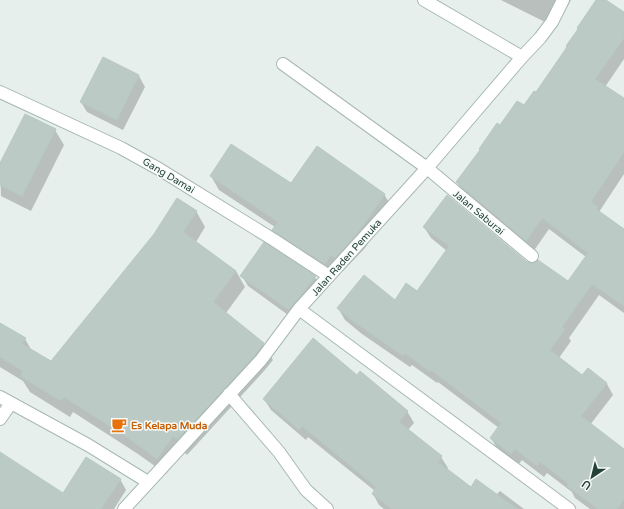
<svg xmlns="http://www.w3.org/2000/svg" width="624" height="509" font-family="'Varela Round',sans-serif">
<rect width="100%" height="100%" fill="#e6efeb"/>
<path fill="#0003" d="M501,0H571L555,27Z
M597,0H604L624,14V59L605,87L624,100V174L599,212L624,230V313L599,295L569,338L571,341L559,358L583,376L588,369L607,384L613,395L590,425L624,451V509H590L575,498L572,492L547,473L544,477L522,460L518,465L498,450L491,438L499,428L438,382L437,383L412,365L410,367L362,334L345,320L338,308L395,301L418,292L447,251L431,238L424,227L527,263L568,282L586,257L549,229L533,252L464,194L457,182L501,126L525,107L536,94L568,48Z
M103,58L139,76L145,87L123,130L87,112L81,102Z
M55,130L64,145L31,211L1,196L0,165Z
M211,176L384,194L392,208L365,248L343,271L339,269L333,277L281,244L273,230L275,227L219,190Z
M196,211L205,227L196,242L236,271L245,287L226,313L263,344L273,360L264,371L187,455L183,451L166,474L138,454L73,412L70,417L30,392L23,381L0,367V324L25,339L32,351L51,362Z
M264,244L315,277L321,288L295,320L248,286L242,276Z
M357,376L407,411L414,423L408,430L441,457L448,468L447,470L471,488L496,495L500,491L524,509H384L379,505L373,494L375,491L308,437L306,440L271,410L264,399Z
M0,465L60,501L120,479L126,490L114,509H0Z"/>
<path fill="#bbcac4" stroke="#b8c9c2" d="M596,0H606L624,12V38L595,79L624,98V152L591,202L598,207L596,209L624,229V306L592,284L562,327L565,329L550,350L582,375L588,368L607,383L581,416L624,449V499L617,509H598L567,486L569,484L540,462L537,466L515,449L511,454L490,438L501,423L431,370L430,372L405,353L403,356L354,322L337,308L364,275L395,300L406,283L417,291L449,246L423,227L447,195L527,262L534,263L538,260L568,281L588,253L542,218L526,241L456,182L480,150L479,149L497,123L500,125L517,101L524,105L534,91L536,92L567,47L566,46L578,29L577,28Z
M103,57L139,75L117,120L80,102Z
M25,114L56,129L22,196L0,185V163Z
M231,144L291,183L317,146L385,194L357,234L335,258L331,255L325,264L272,230L278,222L210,176Z
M177,198L197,211L183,232L236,271L213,302L264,343L255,355L178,439L173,436L157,459L128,438L64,397L61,401L20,376L23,371L0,357V323L26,338L22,344L51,361L154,234Z
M264,242L316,276L289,310L240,276Z
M313,338L357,375L360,371L408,411L399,422L442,456L438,462L471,487L476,479L517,509H392L372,494L376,487L302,426L299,430L263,399Z
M0,452L63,493L86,457L121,479L101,509H0Z"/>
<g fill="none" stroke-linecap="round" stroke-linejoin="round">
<g stroke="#a8b8b2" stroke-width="14">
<path id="minor" d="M424,0L522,57
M283,64L427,168L532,256
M0,92L121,148L159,169L274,240L329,276
M299,309L569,509
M229,394L279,452L306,490L327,509
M0,397L88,445L148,482
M0,419L11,403
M124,509L261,360L299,309L427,168L522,57L540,38L552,22L563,0"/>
</g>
<use href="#minor" stroke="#fff" stroke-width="12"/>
</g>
<defs>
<g id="cafe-bare" transform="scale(1.2)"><path d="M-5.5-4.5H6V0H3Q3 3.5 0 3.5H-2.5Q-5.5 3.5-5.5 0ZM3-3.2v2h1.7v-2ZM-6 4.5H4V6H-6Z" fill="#e8710a" stroke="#f7fbf9" stroke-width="2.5" paint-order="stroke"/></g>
</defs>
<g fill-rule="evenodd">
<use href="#cafe-bare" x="119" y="425"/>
</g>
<g text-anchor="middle" stroke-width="3" stroke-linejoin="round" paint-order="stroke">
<g font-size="10" fill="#24423a" stroke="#f7fbf9">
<text transform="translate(169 175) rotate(31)" y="4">Gang Damai</text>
<text transform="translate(479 212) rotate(40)" y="4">Jalan Saburai</text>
<text transform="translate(346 257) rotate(-48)" y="4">Jalan Raden Pemuka</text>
</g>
<g font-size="10" font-weight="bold" fill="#c56008" stroke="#f7fbf9" text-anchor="start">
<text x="131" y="429">Es Kelapa Muda</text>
</g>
</g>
<g transform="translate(592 477) rotate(215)" stroke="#f7fbf9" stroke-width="3" paint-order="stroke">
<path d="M0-3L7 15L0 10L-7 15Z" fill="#24423a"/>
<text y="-6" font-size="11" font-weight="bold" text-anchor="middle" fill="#24423a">U</text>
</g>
</svg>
